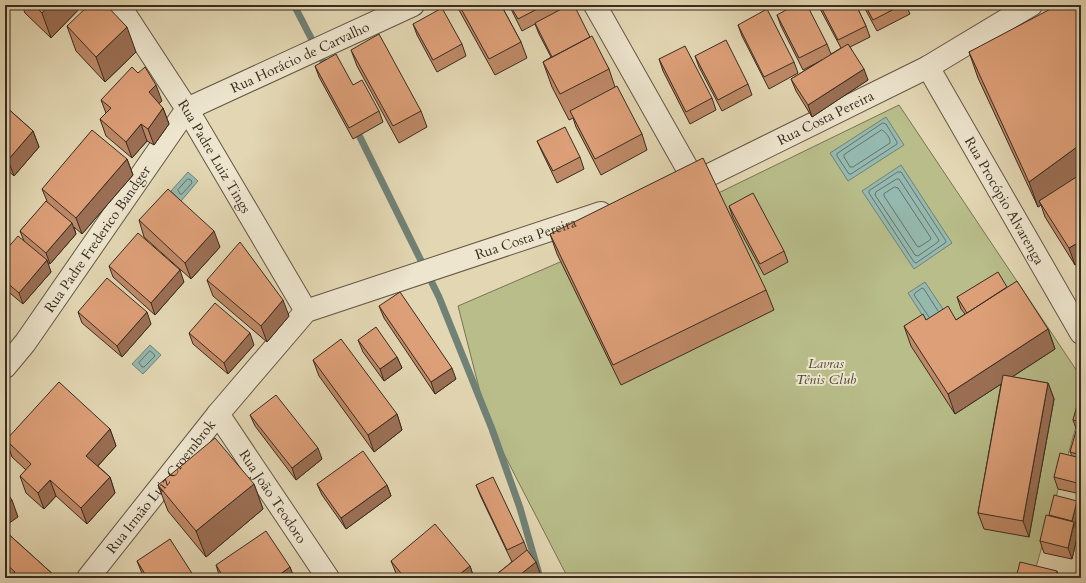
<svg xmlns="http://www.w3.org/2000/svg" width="1086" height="583" font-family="Cardo,serif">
<rect width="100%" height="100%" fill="#e3d7b3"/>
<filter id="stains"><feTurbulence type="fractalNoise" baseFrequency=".005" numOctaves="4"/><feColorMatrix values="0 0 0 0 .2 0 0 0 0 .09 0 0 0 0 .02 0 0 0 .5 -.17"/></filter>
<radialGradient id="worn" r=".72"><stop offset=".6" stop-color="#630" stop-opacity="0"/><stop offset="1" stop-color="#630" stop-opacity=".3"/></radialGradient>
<path fill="#b8bd89" stroke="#787454" d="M899,105L1081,377V409L1033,578H568L488,423L458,306L704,200Z"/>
<path fill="#95b9af" stroke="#708176" d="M886,117L904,145L848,181L830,153Z
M901,165L952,243L914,269L862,191Z
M188,172L198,181L181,201L171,191Z
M925,282L945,312L928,324L908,293Z
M150,345L161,355L143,374L132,364Z"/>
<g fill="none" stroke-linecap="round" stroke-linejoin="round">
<path stroke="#677268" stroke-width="1" d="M883,123L886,124L897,142V144L851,174H849L837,156V154Z
M882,130C886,132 891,139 890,143L853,167H850L844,157V155Z
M898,172H901L946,241L945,243L916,263L914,262L869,193V191Z
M188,179L191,180L192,183L182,194H180L178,190Z
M897,179H899L939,240L938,242L918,256L915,255L875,195L876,192Z
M895,187L898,188L931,238L930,240L919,247L917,246L884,196V194Z
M929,317L914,295L915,293L922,288L924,289L938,311
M150,351L154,354L155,356L144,367H142L139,363Z"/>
<path stroke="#708176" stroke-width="7" d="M294,5L327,69
M355,127L439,297L492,429L520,508L540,578"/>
<g stroke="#645745" stroke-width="24">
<g id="minor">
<path id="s1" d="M119,5L187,109L306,311"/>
<path d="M595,5L695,182"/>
<path id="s2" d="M928,67L1081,333"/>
<path id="s3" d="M683,186L695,182L928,67L1031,5"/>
<path id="s4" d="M5,367L25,343L187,109L413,5"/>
<path id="s5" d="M218,414L328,578"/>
<path id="s6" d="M88,578L218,414L306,311L601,213"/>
</g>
</g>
<use href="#minor" stroke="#ede5ce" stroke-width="22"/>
</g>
<path fill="#be8967" stroke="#392c20" d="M22,5H83L51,38L25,13Z
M457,5H501L521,42L527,58L495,75L459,10Z
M509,5H562L563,8L590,37L609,69L615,87L642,134L647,150L601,175L576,127L573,118L569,120L552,87L543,62L551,57L539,34L535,24L522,31Z
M818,5H856L866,26L870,37L850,47L868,80L812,117L796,91L791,79L822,60L803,70L781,26L777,15L827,44L831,54L841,48Z
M863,5H906L910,14L877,31Z
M916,5H927L918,10Z
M1081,5V261L1075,265L1045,217L1041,205L1038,207L978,78L969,52Z
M413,24L462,44L466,56L437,72L417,35Z
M738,25L794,62L798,73L769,89L742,36Z
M67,26L136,52L105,82L76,51Z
M351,50L421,111L427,127L399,143L357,66Z
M695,56L748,84L752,95L722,111L699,67Z
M659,59L712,98L716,110L690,124L663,71Z
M315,66L353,85L379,111L383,122L353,139L319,77Z
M101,100L162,101L159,104L163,108L169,124L154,145L147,141L132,158L106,136L100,119L106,113Z
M5,106L33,131L39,147L14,176L5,168Z
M537,141L580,157L584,169L557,183L542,152Z
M127,159L133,175L82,234L74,227L76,234L50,264L47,262L51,272L23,304L5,289V251L24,241L20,231L47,201L42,189Z
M729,206L784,251L788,262L764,275L733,218Z
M139,220L220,247L191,279L144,237Z
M550,234L766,290L774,310L621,385L557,254Z
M109,266L184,282L155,315L113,277Z
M207,280L289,316L267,342L213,296Z
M1007,287L1048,329L1055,349L1012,377L1048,383L1054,399L1029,537L984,529L978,513L1001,384L955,414L911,346L904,326L926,320H956L965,314L961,309L957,297Z
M379,306L456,379L435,394L384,318Z
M78,312L151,324L122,357L82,323Z
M189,333L254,345L228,374L193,344Z
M358,340L397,357L402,368L384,381L363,352Z
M313,360L397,414L402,430L374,452L319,376Z
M1081,398V494L1058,489L1054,477L1072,456L1070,452L1077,431L1073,420Z
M250,415L322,459L296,480L255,426Z
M110,429L116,446L98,466L110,477L115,493L87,524L56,496L44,509L26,493L20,476L26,470L12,457L6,440Z
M254,484L263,509L206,557L168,511L158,485Z
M317,484L387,485L391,496L346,529L322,495Z
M476,485L524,542L527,550L540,573L534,578H492L513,561L512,562L481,497Z
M1079,507L1075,525L1078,533L1072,559L1044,553L1040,541L1049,516V515Z
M5,531L56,577L9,578L5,574Z
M137,561L195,578L143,576Z
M391,561L470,566L474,578H398Z
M216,565L290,567L294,578H220Z"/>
<path fill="#9b6f54" stroke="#392c20" d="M49,5H83L51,38L42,13Z
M127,27L136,52L105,82L96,57Z
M864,69L868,80L812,117L808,105Z
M156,85L162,101L154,108L149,92Z
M163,108L169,124L154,145L148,129Z
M141,124L147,141L132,158L126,142Z
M33,131L39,147L14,176L8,160Z
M1081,144V176L1039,201L1041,205L1038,207L1029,182Z
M127,159L133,175L82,234L76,218Z
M72,223L76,234L50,264L46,253Z
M214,231L220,247L191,279L185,263Z
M1081,241V261L1075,265L1069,248Z
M47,260L51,272L23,304L19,293Z
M180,270L184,282L155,315L151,303Z
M283,300L289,316L267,342L261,326Z
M147,312L151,324L122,357L117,346Z
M1048,329L1055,349L955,414L948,394Z
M250,333L254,345L228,374L224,363Z
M397,357L402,368L384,381L380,369Z
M452,368L456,379L435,394L431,382Z
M1048,383L1054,399L1029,537L1023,521Z
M397,414L402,430L374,452L368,435Z
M110,429L116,446L92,472L86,456Z
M318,448L322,459L296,480L292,468Z
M110,477L115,493L87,524L81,508Z
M50,480L56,496L44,509L38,493Z
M254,484L263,509L206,557L196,531Z
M387,485L391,496L346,529L341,518Z
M12,500L18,517L5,526V505Z
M1077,501L1079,507L1075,525L1078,533L1072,559L1068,548L1074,524L1072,521Z
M536,562L540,573L534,578H516Z
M470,566L474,578H455Z
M290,567L294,578H275Z
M1057,571L1059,578H1055Z"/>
<path fill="#dd9f78" stroke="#392c20" d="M34,5H49L42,13Z
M89,5H106L127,27L96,57L67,26Z
M459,5H501L521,42L489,59Z
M510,5H545L518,19Z
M569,5H574L590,37L552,57L535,23Z
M795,5H807L827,44L799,58L777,15Z
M820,5H856L866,26L838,40Z
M865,5H902L873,20Z
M1058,5H1081V144L1029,182L969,52Z
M442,8L462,44L433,60L413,24Z
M767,9L794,62L764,77L738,25Z
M379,34L421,111L393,126L351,50Z
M592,36L609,69L560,94L543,62Z
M726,40L748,84L718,100L695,56Z
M848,44L864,69L808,105L791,79Z
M685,46L712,98L686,112L659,59Z
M336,54L353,85L362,80L379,111L349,128L315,66Z
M132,67L138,73L145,67L156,85L149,92L163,108L148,129L141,124L126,142L100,119L111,108L101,100Z
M617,86L642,134L595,159L570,111Z
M5,106L33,131L8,160L5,157Z
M565,127L580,157L553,171L537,141Z
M92,130L127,159L76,218L42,189Z
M703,158L766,290L613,365L550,234Z
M1081,174V241L1069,248L1039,201Z
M168,189L214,231L185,263L139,220Z
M753,193L784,251L760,264L729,206Z
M46,201L72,223L46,253L20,231Z
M138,233L180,270L151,303L109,266Z
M18,236L47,260L19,293L5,281V251Z
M240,242L283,300L261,326L207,280Z
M998,272L1007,287L967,313L957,297Z
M107,278L147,312L117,346L78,312Z
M1017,281L1048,329L948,394L904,326L923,314L926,320L948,306L956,320Z
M400,292L452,368L431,382L379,306Z
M215,303L250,333L224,363L189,333Z
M376,327L397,357L380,369L358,340Z
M341,339L397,414L368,435L313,360Z
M1003,375L1048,383L1023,521L978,513Z
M59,382L110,429L86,456L110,477L81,508L50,480L38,493L20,476L31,464L6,440Z
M276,395L318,448L292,468L250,415Z
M1079,398H1081V422L1073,420Z
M1076,431L1081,432V455L1070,452Z
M215,438L254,484L196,531L158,485Z
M363,451L387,485L341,518L317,484Z
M1060,453L1081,458V484L1054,477Z
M493,477L524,542L507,550L476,485Z
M5,490L12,500L5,505Z
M1054,495L1077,501L1072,521L1049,515Z
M1046,515L1074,522L1068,548L1040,541Z
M435,524L470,566L455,578H405L391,561Z
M5,531L56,577L55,578H9L15,572L5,563Z
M266,531L290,567L275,578H224L216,565Z
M170,539L195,578H140L145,574L137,561Z
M527,550L536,562L516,578H492Z
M1020,562L1057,571L1055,578H1016Z"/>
<g text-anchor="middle" stroke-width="4" stroke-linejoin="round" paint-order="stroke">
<g font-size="14" fill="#392c20" stroke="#ede5ce">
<text dy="5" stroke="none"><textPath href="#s4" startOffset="440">Rua Horácio de Carvalho</textPath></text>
<text dy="5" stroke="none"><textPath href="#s3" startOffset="158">Rua Costa Pereira</textPath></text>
<text dy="5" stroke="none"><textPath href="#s1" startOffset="179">Rua Padre Luiz Tings</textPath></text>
<text dy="5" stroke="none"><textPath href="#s2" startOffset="154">Rua Procópio Alvarenga</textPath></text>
<text dy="5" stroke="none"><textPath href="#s6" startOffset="576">Rua Costa Pereira</textPath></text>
<text dy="5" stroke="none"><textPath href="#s4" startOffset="158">Rua Padre Frederico Bandger</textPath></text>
<text dy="5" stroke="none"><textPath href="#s6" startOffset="117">Rua Irmão Luiz Croembrok</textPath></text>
<text dy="5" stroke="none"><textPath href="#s5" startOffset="99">Rua João Teodoro</textPath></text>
</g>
<g font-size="14" font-style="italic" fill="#524935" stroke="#ede5ce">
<text x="826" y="368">Lavras<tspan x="826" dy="16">Tênis Club</tspan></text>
</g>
</g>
<rect width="1086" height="583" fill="none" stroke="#e3d7b3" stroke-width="20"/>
<rect x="6" y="6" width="1074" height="571" fill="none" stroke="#392c20" stroke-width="2"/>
<rect x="10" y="10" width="1066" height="563" fill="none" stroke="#392c20"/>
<rect width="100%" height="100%" filter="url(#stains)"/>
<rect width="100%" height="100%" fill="url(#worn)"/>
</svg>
